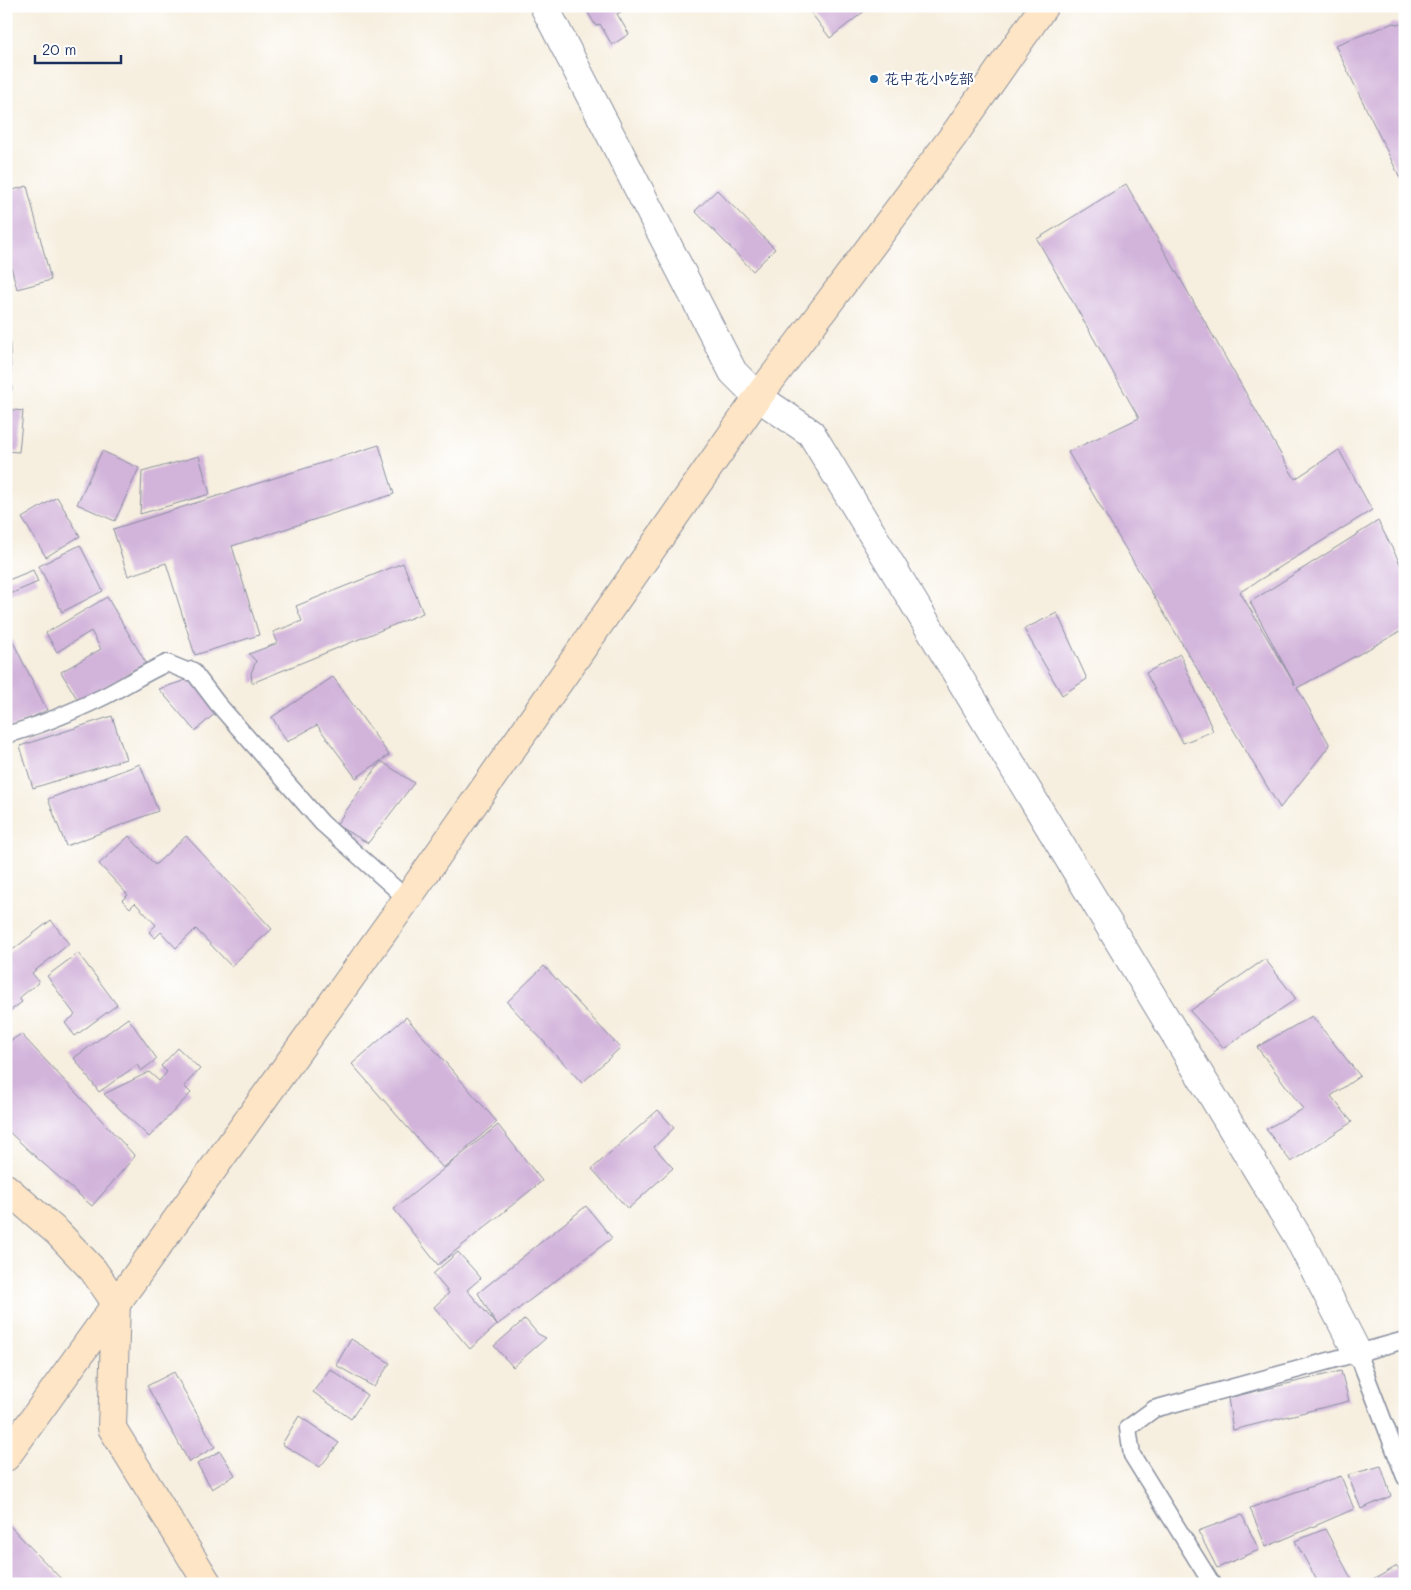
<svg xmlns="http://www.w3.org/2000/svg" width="1411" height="1590" font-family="Mali,'LXGW WenKai TC',sans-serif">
<rect width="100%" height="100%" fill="#fff"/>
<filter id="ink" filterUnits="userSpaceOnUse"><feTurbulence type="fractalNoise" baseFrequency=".02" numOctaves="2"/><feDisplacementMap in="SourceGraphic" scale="10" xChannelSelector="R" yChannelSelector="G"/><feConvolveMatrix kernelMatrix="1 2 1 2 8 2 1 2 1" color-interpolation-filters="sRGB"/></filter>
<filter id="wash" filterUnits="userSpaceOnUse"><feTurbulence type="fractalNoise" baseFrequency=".0096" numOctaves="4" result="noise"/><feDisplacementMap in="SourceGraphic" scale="20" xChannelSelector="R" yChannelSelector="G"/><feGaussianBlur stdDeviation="1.12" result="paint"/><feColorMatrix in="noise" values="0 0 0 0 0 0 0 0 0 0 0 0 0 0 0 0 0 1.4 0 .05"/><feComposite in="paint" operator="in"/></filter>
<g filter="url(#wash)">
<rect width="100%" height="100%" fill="#f6eede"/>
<g id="blocks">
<path fill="#d2b3da" d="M584,6H618L621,12L617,14L629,34L612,45L600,24L596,26Z
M806,6H871L830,38Z
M1394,23L1405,26V188L1335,45Z
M1126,184L1295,479L1339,450L1372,510L1240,592L1295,685L1250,602L1378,521L1405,573V629L1297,688L1330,745L1280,808L1068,452L1139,418L1037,239Z
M27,186L51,280L17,289L6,248V192Z
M717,190L775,249L753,271L695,211Z
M6,302H8L12,390H6Z
M6,409L23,411L19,452L6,451Z
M379,445L394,494L232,546L259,635L195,655L166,563L128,576L113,529Z
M102,451L139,468L115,521L77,504Z
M199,456L210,494L140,514L142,472Z
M57,497L80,536L46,557L22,518Z
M80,545L103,591L62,612L39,566Z
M403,563L423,613L252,683L251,673L256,661L249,654L278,643L273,632L302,621L296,606Z
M33,570L38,582L8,595L6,581Z
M107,597L146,663L79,702L61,672L101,649L91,631L57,652L46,633Z
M1057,613L1087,679L1062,695L1024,629Z
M12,640L47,710L15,726L6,728V642Z
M1180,654L1213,731L1183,743L1146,673Z
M333,677L389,755L356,778L317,725L287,742L272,717Z
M192,678L218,711L195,731L159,689Z
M112,716L126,759L33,788L20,746Z
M381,761L414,783L368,843L336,825Z
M140,764L158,811L66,846L48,799Z
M129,836L155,865L186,836L272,929L231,966L196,929L176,948L161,932L155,938L149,932L156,925L135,903L130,908L122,900L128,895L99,864Z
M51,920L69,944L32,973L39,982L19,998L22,1002L6,1014V955Z
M78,953L117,1005L75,1036L65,1023L75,1015L47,976Z
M1265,959L1296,999L1224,1048L1190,1011Z
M544,966L620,1048L582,1083L507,1002Z
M1312,1016L1360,1076L1331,1096L1352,1122L1291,1162L1266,1129L1303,1109L1257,1047Z
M406,1017L497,1122L443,1168L352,1064Z
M128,1018L157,1059L141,1071L137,1065L99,1092L74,1058Z
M21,1034L135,1156L92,1206L37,1158L6,1129V1044Z
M178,1048L200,1069L184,1086L191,1093L149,1137L104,1094L149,1072L159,1081L167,1072L161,1066Z
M658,1110L674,1128L654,1147L673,1168L628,1209L592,1169Z
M498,1125L542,1181L438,1265L394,1209Z
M586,1206L612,1238L497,1325L478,1293Z
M458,1252L481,1278L467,1290L497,1325L470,1349L434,1307L449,1293L433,1274Z
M525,1319L538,1334L546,1338L513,1367L494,1346Z
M351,1339L390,1363L374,1387L336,1365Z
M330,1369L367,1395L351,1419L313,1392Z
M1341,1371L1349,1401L1233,1430L1228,1398Z
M174,1372L215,1447L189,1462L147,1386Z
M299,1416L339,1443L320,1467L282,1444Z
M220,1451L235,1475L212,1489L197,1464Z
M1381,1466L1391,1496L1361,1509L1348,1475Z
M1341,1476L1354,1509L1266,1547L1250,1508Z
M1242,1515L1259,1550L1217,1568L1198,1531Z
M9,1525L66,1584H6V1528Z
M1325,1529L1354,1584H1319L1295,1541Z
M1397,1566L1405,1579V1584H1366Z"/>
</g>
</g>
<g filter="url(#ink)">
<use href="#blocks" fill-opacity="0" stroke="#888e9e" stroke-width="1"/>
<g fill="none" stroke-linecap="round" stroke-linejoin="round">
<g stroke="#888e9e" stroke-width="19">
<path id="lane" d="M6,735C39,726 72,712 103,697C125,686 144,673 167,663L189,672L192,670L217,703L322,823L407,899
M1357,1352L1405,1477
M1212,1584L1132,1455L1128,1428L1154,1409L1405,1340"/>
</g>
<g stroke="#888e9e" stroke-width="30">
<path id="street" d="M544,6L733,372L758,397L811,433L1298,1237L1357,1352"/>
</g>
<g stroke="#888e9e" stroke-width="30">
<path id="secondary" d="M6,1188L58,1233L93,1270L116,1303L112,1428L208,1584
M6,1457L407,899L758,397L954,135L1044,6"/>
</g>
<use href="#lane" stroke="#fff" stroke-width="16"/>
<use href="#street" stroke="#fff" stroke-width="28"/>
<use href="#secondary" stroke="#fde5c5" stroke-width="28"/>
</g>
</g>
<circle fill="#1f6fb2" stroke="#fff" stroke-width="2" cx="874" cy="79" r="5"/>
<g text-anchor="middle" stroke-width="4.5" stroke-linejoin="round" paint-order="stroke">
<g font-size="15" fill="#1b2f5e" stroke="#fff" text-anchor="start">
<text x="884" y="84">花中花小吃部</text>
</g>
</g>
<rect width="1411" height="1590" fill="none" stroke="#fff" stroke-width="25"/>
<path d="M35 55v8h86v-8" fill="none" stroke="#1b2f5e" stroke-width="2.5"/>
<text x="42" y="55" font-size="15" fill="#1b2f5e" stroke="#ffffff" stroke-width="4" paint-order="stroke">20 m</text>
</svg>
